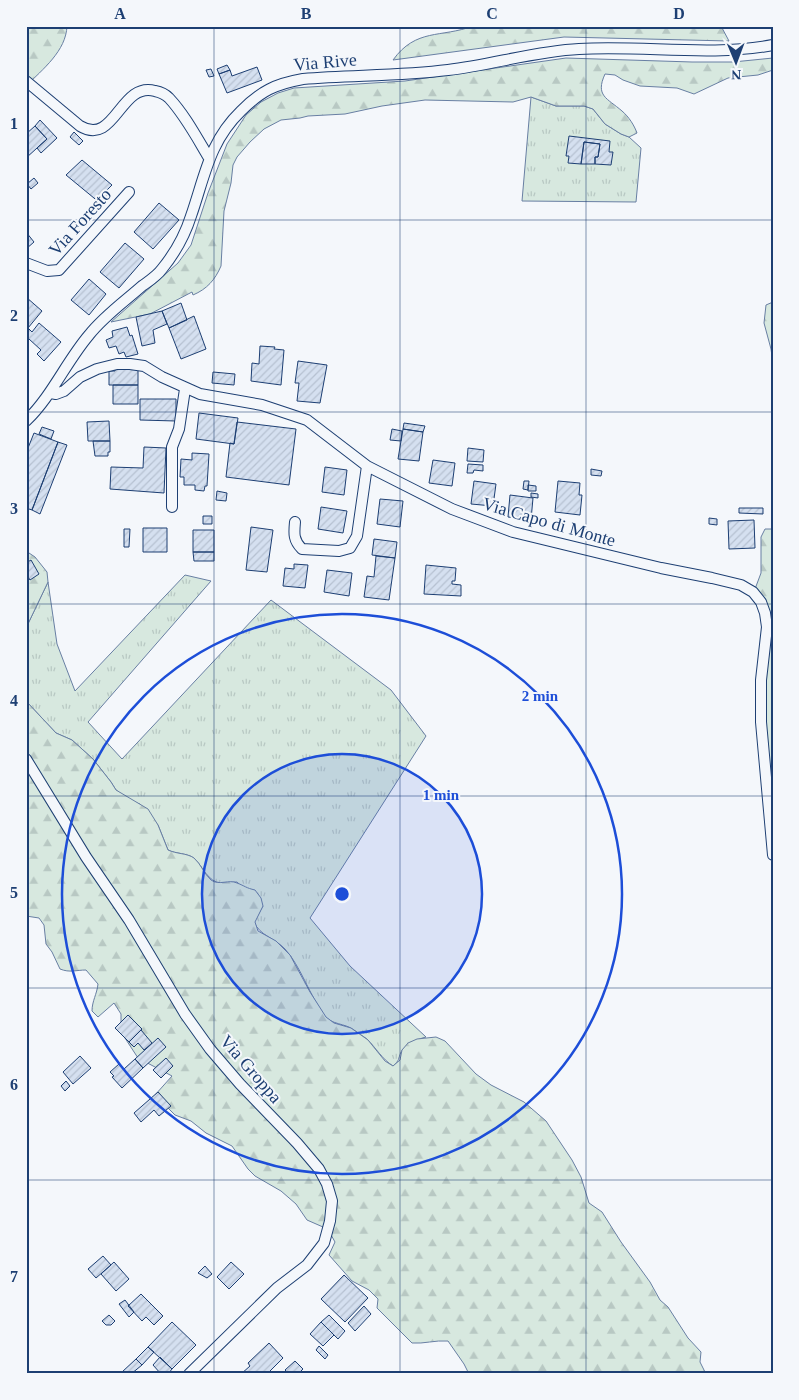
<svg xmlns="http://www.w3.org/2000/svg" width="799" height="1400" font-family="Georgia,serif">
<defs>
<pattern id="grass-tufts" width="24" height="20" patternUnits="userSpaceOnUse" patternTransform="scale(1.25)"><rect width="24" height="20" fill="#d7e8df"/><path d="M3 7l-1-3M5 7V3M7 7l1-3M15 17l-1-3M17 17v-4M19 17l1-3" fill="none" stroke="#b8c8c3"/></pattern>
<pattern id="forest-firs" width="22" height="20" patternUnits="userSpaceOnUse" patternTransform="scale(1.25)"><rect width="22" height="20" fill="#d7e8df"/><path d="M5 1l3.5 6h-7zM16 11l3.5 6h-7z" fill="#b8c8c3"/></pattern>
<pattern id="building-hatch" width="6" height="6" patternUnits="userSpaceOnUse" patternTransform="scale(1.25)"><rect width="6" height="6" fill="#d5e0f0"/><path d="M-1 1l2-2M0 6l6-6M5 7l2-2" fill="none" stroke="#b6c1d1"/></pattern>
</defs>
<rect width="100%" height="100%" fill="#f4f7fb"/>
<path fill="url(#grass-tufts)" stroke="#687fa3" d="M531,97L556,106H584L593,109L605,124L621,134L629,137L641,148L636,202L522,201Z
M185,575L211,581L88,722L122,759L271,600L391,690L426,736L310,918L350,966L426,1037C418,1039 405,1044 401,1052C398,1059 400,1060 393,1066C382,1059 376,1048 367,1039C363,1036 358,1033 354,1030C345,1023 331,1025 324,1015C310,996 300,965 285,949C275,938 260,936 254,922L263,906L237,882C231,882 226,883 221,883C208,882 203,867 195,859C188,853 176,854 168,850L158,825L140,804L131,801L116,790L111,782L93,759L72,740L56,733L26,701V628L48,582L57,644L75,691Z"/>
<path fill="url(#forest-firs)" stroke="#687fa3" d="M26,26H67C66,51 43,69 26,86Z
M473,26H721L729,41L564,37L393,60C416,28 441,38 473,26Z
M566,58L692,62H733L773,58V70L758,75L728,78L694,94L677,88L640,86L623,80L615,75L605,74C595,96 607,98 622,111C629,117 634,125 637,133L629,137L621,134L605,124L593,109L584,106H556L531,97L513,102L425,100L382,106L345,114L308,116L300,118L281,120L264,129L250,142L237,157L233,165L231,183L224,211L221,266C215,280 207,289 193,295L192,292L150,314L111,322L178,263L191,245L208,193L227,144L246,115L261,102L278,93L294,88L405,81Z
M773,302V364L771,349L764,323L766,305Z
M765,529H773V853L763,746L766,635L755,589L761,573V537Z
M26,551L35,557L47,572L48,582L26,628Z
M26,701L56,733L72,740L93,759L111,782L116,790L148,809L158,825L168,850C176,854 187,853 194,858C201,864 204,874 211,880C219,886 229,879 237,883C245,886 246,888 255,890L261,898L263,906L255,922L258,931L276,941L290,955L310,992L326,1017L334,1023L351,1028L368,1040L385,1061L393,1066L400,1060L402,1050L408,1043L417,1039L436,1037L445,1041L476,1074L491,1085L524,1102L546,1121L572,1160L581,1177L589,1203L602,1212L621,1242L650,1282L660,1300L668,1307L688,1338L701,1352L700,1362L706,1374H469L464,1364L448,1341C435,1340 424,1344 412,1343L377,1308L378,1299L369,1290L352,1281L329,1255L335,1242L330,1233L323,1227L307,1220L296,1204L281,1191L255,1176L248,1169L232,1146L206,1133L191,1121L175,1115L155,1095L172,1076L138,1058L121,1032V1014L114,1003L98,1017L92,1011C92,1001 97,994 98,984L86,970C76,970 70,973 60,969L52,952L46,944L44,925L39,918L26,916Z"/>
<path fill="url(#building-hatch)" stroke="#1d3f73" d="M227,65L230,70L219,74L217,69Z
M257,67L262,80L227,93L219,74L230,70L232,76Z
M211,69L214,76L209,77L206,70Z
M40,120L57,138L41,153L37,148L47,139L35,126Z
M35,126L47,139L26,158V134Z
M74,132L83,141L79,145L70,137Z
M569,136L610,141L609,152H613L611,165L595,164V157H598L600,144L584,142L581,164L568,163L569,156H566Z
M584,142L600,144L598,157H595V164H581Z
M82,160L112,185L105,192L108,194L100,203L66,175Z
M34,178L38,183L31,189L27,184Z
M159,203L179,220L153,249L134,232Z
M26,232L34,242L26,249Z
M125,243L144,259L119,288L100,272Z
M89,279L106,294L89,315L71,300Z
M26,297L42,311L28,328L32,332L39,323L61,342L44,361L37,354L41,350L29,339L26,342Z
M181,303L187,320L169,328L162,311Z
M162,311L167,324L153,330L155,343L142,346L136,317Z
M194,316L206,349L181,359L169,328Z
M127,327L130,336L132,335L138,354L126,357L124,352L119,354L116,346L109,348L106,340L113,337L112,331Z
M260,346L275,347L274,349L284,350L281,385L251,381L252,363L259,364Z
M298,361L327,365L320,403L297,401L299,383H295Z
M115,368L138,369V385H109V371H115Z
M213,372L235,374L234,385L212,383Z
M113,385H138V404H113Z
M140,399H176V421L140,420Z
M199,413L238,418L234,444L196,439Z
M109,421L110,441H88L87,422Z
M237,422L296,429L289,485L226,477L230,443L234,444Z
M404,423L425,426L423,432L403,429Z
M42,427L54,431L51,439L39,434Z
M392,429L402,431L401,441L390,440Z
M403,429L423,432L419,461L398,459Z
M34,433L58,442L32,510L26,508V453Z
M93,441H110V452H108V456H95Z
M58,442L67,445L40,514L32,510Z
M144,447L166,448L164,493L110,489L111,467L143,468Z
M468,448L484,450L483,462L467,461Z
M192,453L209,454L207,486H205L204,491L195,490V485H184V477H180L181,459L192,460Z
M433,460L455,463L452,486L429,483Z
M468,464L483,465V471L474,470L473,473H467Z
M325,467L347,470L344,495L322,492Z
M591,469L602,471L601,476L591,475Z
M474,481L496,484L493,506L471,504Z
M524,481H529L528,490L523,489Z
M558,481L580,483L579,495H582L580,515L555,512Z
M528,485L536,486V491H528Z
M217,491L227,493L226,501L216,500Z
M531,493L538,494V498L531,497Z
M510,495L533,498L531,520L508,517Z
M380,499L403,501L400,527L377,524Z
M321,507L347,511L343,533L318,529Z
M739,508H763V514L739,513Z
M203,516H212V524H203Z
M709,518L717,519V525L709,524Z
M754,520L755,548L729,549L728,521Z
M251,527L273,530L267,572L246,570Z
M143,528H167V552H143Z
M124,529H130L129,547H124Z
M193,530H214V552H193Z
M374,539L397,542L395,558L372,555Z
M193,552H214V561H194Z
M376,556L395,558L389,600L364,597L367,576L374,577Z
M31,560L39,574L30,580L26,574V563Z
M294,564L308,565L305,588L283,586L285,568L294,569Z
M426,565L456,568L455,581H452V584L461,585V596L424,594Z
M327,570L352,573L349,596L324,592Z
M128,1015L142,1029L129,1042L115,1028Z
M141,1030L152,1043L144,1050L138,1043L134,1047L129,1042Z
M158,1038L166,1047L143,1068L135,1059Z
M80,1056L91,1068L73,1084L63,1072Z
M166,1058L173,1066L161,1078L153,1070Z
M135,1059L143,1068L122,1088L112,1077L114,1076L110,1072L119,1064L124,1069Z
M66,1081L70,1086L65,1091L61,1086Z
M158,1092L171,1106L159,1116L154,1110L141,1122L134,1113Z
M103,1256L111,1265L96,1278L88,1269Z
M114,1262L129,1279L116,1291L101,1274Z
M231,1262L244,1274L229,1289L217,1277Z
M205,1266L212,1274L207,1278L198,1273Z
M344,1275L368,1298L345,1322L321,1299Z
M141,1294L163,1316L154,1325L146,1317L142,1321L128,1306Z
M125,1300L134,1312L129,1317L119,1304Z
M364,1306L371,1314L355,1331L348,1323Z
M109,1315L115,1321L111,1325H106L102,1321Z
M329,1315L345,1331L338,1339L321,1322Z
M172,1322L196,1345L172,1369L148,1347Z
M321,1322L334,1335L323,1346L310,1334Z
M269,1343L283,1358L267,1374H241L250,1366L248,1363Z
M319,1346L328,1355L325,1359L316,1350Z
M148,1347L154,1352L142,1365L136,1359Z
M160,1357L172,1369L168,1374H161L153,1365Z
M136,1359L142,1365L131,1374L122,1372Z
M295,1361L303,1369L298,1374H289L285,1370Z"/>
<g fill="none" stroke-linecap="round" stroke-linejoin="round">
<g stroke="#1d3f73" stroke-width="12">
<path id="street" d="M26,81L80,126C115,147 120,81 155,91C160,92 165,94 169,98C185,115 197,138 209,158
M26,263L47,271L59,270L129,192
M51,393L56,394L64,391L80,377L97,369L117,364H130L144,366L162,377L200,394L262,405L307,420L367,466L452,509L513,532L661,568L712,578L741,585L753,592L761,602L765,613L767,627L761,680V722L773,855
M26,421C52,396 66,362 89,335C104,316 124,302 142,286C149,281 157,276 162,269C175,253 185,235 191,216C205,176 209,142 241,111C261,91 275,84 303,79C351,75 400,76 448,70C492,65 535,51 579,49C644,45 709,57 773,45
M172,507V447L179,429L185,389
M295,522C294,533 293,540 302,549L339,551L350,548L357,536L367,466
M26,759L86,857L129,920L185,1014L210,1049L240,1084L297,1143L319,1169L327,1184L332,1201L330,1221L324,1243L307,1265L277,1288L189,1374"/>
</g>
<use href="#street" stroke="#f4f7fb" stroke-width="10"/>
</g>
<path fill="none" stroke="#1d3f73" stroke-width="1" stroke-opacity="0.55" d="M214,26V1374M400,26V1374M586,26V1374M26,220H773M26,412H773M26,604H773M26,796H773M26,988H773M26,1180H773"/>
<circle cx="342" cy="894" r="140" fill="#1d4ed8" fill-opacity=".12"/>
<g fill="none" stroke="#1d4ed8" stroke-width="2.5">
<circle cx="342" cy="894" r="140"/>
<circle cx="342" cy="894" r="280"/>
</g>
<g text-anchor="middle" stroke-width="4" stroke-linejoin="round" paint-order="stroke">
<g font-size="18" fill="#1d3f73" stroke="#f4f7fb">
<text transform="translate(325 62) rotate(-5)" y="6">Via Rive</text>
<text transform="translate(80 222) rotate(-48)" y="6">Via Foresto</text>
<text transform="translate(549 522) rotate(16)" y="6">Via Capo di Monte</text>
<text transform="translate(251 1069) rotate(49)" y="6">Via Groppa</text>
</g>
</g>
<circle cx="342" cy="894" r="8" fill="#1d4ed8" stroke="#f4f7fb" stroke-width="2.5"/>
<g font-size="15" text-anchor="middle" font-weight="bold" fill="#1d4ed8" stroke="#f4f7fb" stroke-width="4" stroke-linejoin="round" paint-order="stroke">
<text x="540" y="701">2 min</text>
<text x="441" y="800">1 min</text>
</g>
<rect width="799" height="1400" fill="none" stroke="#f4f7fb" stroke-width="55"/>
<g transform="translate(736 62) rotate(179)" stroke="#f4f7fb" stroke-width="4" paint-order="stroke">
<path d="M0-4L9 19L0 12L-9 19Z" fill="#1d3f73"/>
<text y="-8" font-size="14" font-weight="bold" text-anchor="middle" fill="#1d3f73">N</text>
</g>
<rect x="28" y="28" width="744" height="1344" fill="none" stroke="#1d3f73" stroke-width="2"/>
<g font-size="16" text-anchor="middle" font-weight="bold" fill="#1d3f73">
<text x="120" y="19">A</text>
<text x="306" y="19">B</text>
<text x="492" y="19">C</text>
<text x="679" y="19">D</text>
<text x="14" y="129">1</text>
<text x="14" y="321">2</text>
<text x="14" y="514">3</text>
<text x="14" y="706">4</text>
<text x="14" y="898">5</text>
<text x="14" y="1090">6</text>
<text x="14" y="1282">7</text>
</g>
</svg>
